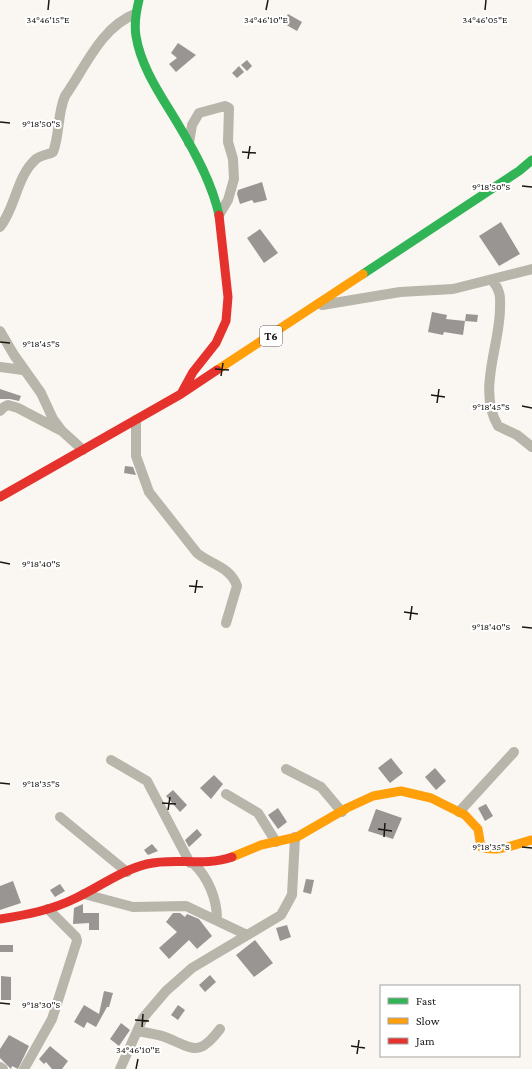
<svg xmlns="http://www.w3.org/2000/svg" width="532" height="1069" font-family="'Crimson Pro',serif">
<rect width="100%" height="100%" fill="#faf6f2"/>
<path fill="#989592" d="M288,14L302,22L297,31L283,23Z
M178,43L196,55L176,72L169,64L177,58L171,53Z
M247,60L252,66L247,71L241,65Z
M239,66L244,72L237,78L232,73Z
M262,182L267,200L254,203L252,200L240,204L237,194L238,190Z
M501,222L520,254L499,266L479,236Z
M260,229L278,253L264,263L247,238Z
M432,312L447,315L446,319L465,321L463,335L444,332L443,335L428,332Z
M466,314L478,315L477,322L465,321Z
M0,389L21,396L19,401L10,399H0Z
M125,466L133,467L136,475L124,473Z
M391,758L403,773L390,783L378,768Z
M435,768L446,781L436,790L425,777Z
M214,775L223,784L211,799L200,788Z
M173,790L187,805L180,812L166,796Z
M486,804L493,816L485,821L478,808Z
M278,808L287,822L278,829L268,815Z
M376,809L402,818L393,839L368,831Z
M197,829L202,835L189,847L185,840Z
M152,844L158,851L148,855L144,850Z
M306,879L314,880L311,894L303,892Z
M13,881L21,903L0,910V886Z
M60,884L65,891L55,897L50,890Z
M83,904V913H99V930H89V923L73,924L74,908Z
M173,913H180L185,917L187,914L199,919L212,936L197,949L189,940L169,959L159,948L177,932L166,922Z
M287,925L291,937L280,941L276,928Z
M255,940L273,963L254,977L236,955Z
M0,945H13V952H0Z
M210,975L216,982L205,992L199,985Z
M1,976L11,977V1000H1Z
M104,991L113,993L109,1007H107L96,1027L87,1022L84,1028L74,1022L84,1005L99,1014Z
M178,1005L185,1010L178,1020L171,1015Z
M121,1023L130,1030L119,1046L110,1039Z
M9,1035L29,1046L18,1069L12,1066L11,1069L0,1058V1049Z
M50,1046L68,1061L62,1069H52L46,1062L44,1064L39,1059Z"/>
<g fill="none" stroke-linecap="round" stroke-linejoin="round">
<path stroke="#b8b5ab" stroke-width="10" d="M189,143L192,125L199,113L225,106L229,108L228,142L233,159L234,179L228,200L219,215
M0,227C16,207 16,177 36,159C41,155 48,155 53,152C60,134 57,115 65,96C85,68 101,27 135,14
M492,280C494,283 497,286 498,290C501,295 500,303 500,308C500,346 477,390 498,426L517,435L532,447
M322,305L400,292L453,289L532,269
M0,331L14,355L41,393L53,419L62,431L83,450
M0,367L23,370
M0,411L4,407L8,405L18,408L60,430
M136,420V456L149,492L197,553C210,564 231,567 237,586L226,623
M111,760L147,781L190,863
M286,769L321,787L342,812
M226,794L258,813L276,842
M459,812L514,752
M60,817L127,872
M193,863C208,877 217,899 217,919
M84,894L133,907L186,906L247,935
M138,1031C147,1033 156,1034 165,1037C193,1048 198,1058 220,1029
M0,1067L3,1069
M24,1069L52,1019L77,941L76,937L48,909
M120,1069L143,1018L166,991L192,968L281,915L292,895L295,837"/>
<path stroke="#30b455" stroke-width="9" d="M139,0C136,12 134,24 136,36C141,68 162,97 178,124C195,152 212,183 219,215
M363,274L519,171L532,160"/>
<path stroke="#ff9f0a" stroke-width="9" d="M217,370L363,274
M232,857L261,845L297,837L347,808L373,796L401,791L431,798L465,815L478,829L481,847C498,853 515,844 532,840"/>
<path stroke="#e5322d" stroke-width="9" d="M181,394L193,372L216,343L226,321L228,297L219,215
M0,497L181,394L217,370
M0,919C26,915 52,910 76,898C99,887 122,870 147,864C175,857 204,867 232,857"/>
</g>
<path fill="none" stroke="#191613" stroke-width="1.5" d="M48,10L49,0M266,10L268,0M485,10L486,0M0,122L10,123M242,152L256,153M248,159L250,146M522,186L532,187M0,342L10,343M215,369L229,370M221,376L223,363M431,395L445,397M437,403L439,389M522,406L532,408M0,562L10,564M189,586L203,587M195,593L197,580M404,612L418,614M410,620L412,606M522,627L532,628M0,783L10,784M162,803L176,804M168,810L170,797M378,829L392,831M384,837L385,823M522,847L532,848M0,1003L10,1004M135,1020L149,1021M142,1027L143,1014M351,1046L365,1048M357,1054L359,1040M136,1069L138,1059"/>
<g text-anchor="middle" stroke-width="4" stroke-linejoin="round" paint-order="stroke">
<rect fill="#fff" stroke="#5e5c5a" stroke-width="1" x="260" y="326" width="22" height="20" rx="3"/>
<g font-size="12" font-weight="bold" fill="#191613">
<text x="271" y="340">T6</text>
</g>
</g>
<g font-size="10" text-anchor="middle" fill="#191613" stroke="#fff" stroke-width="4" stroke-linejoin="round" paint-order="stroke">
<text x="48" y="23">34°46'15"E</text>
<text x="266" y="23">34°46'10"E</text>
<text x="485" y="23">34°46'05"E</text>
<text x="41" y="127">9°18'50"S</text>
<text x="491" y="190">9°18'50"S</text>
<text x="41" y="347">9°18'45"S</text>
<text x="491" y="410">9°18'45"S</text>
<text x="41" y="567">9°18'40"S</text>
<text x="491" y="630">9°18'40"S</text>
<text x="41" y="787">9°18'35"S</text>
<text x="491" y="850">9°18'35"S</text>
<text x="41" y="1008">9°18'30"S</text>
<text x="138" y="1053">34°46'10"E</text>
</g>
<rect x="380" y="985" width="140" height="72" fill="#ffffff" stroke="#a3a2a1"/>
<rect x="388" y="998" width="20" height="6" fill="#30b455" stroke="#a3a2a1"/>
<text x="416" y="1005" font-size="12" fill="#191613">Fast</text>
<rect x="388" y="1018" width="20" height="6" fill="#ff9f0a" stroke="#a3a2a1"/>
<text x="416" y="1025" font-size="12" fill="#191613">Slow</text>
<rect x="388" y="1038" width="20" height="6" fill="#e5322d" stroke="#a3a2a1"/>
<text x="416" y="1045" font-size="12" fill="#191613">Jam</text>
</svg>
